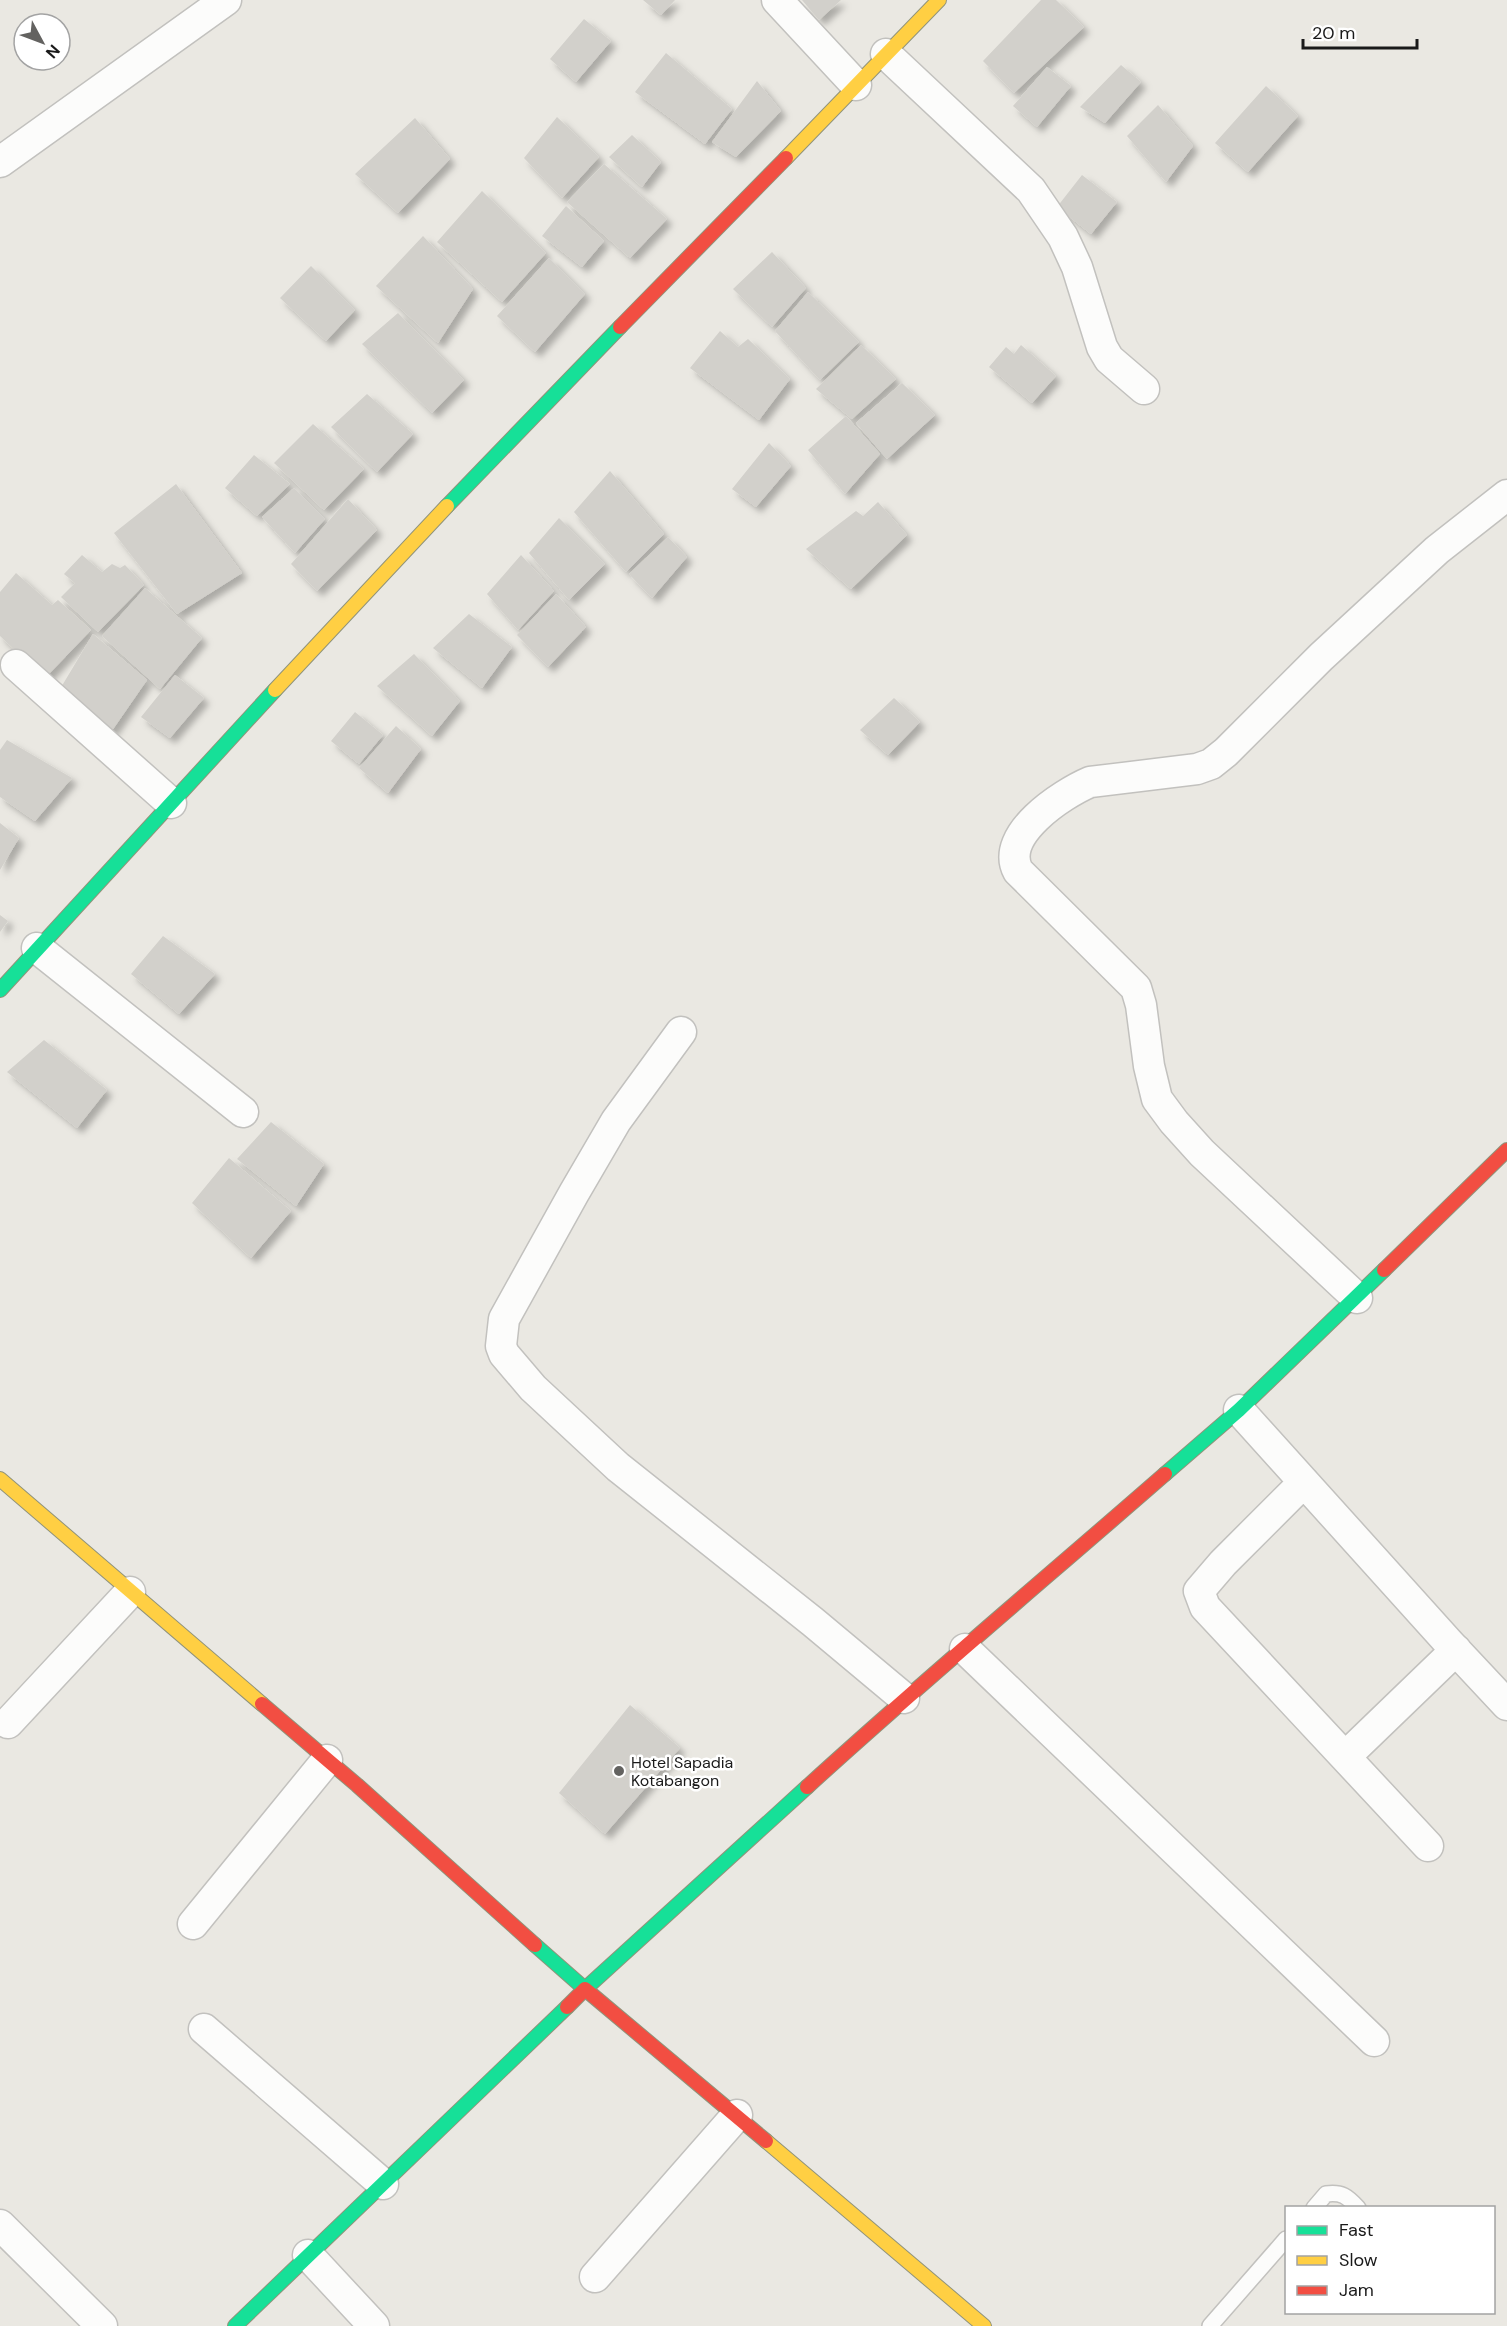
<svg xmlns="http://www.w3.org/2000/svg" width="1507" height="2326" font-family="'DM Sans',sans-serif">
<defs>
<filter id="shadow"><feDropShadow dx="5.5" dy="5.5" stdDeviation="3" flood-color="#0004"/></filter>
</defs>
<rect width="100%" height="100%" fill="#eae8e2"/>
<path fill="#d2d0cb" filter="url(#shadow)" d="M643,0H675L661,15Z
M802,0H841L819,20Z
M1041,0H1056L1084,27L1014,93L983,61Z
M584,19L611,41L576,82L550,59Z
M666,53L732,109L705,144L635,92Z
M1121,65L1141,82L1105,123L1080,107Z
M1047,67L1071,86L1037,127L1013,106Z
M757,81L781,111L736,157L712,142Z
M1266,86L1298,116L1248,172L1215,143Z
M1158,105L1193,146L1166,182L1127,136Z
M557,117L599,157L562,198L524,158Z
M415,118L450,159L398,213L355,174Z
M632,135L661,162L642,187L609,157Z
M604,164L667,219L630,258L567,202Z
M1082,175L1117,202L1091,234L1057,207Z
M482,191L546,253L502,302L437,242Z
M566,206L604,241L582,267L542,236Z
M423,236L473,289L438,343L376,286Z
M772,252L806,288L772,327L733,289Z
M549,258L585,294L535,352L497,316Z
M311,266L355,310L326,341L280,298Z
M808,292L859,342L820,380L775,331Z
M398,313L464,380L432,413L362,344Z
M720,331L738,347L748,339L790,379L759,420L690,368Z
M861,345L896,379L852,419L816,389Z
M1021,345L1056,376L1032,403L989,367L1006,347L1014,354Z
M902,383L935,415L887,459L856,423Z
M367,394L413,434L377,472L331,427Z
M846,416L880,454L845,494L808,450Z
M313,424L364,469L324,510L274,463Z
M769,443L791,466L756,507L732,489Z
M254,455L290,484L257,516L225,488Z
M610,471L664,534L626,572L574,512Z
M176,484L242,573L177,614L114,533Z
M294,488L325,519L295,553L262,517Z
M348,499L377,530L317,591L291,564Z
M878,502L907,535L851,589L806,549L856,511L863,516Z
M559,518L605,564L569,600L529,553Z
M668,537L687,557L652,598L629,574Z
M82,555L102,572L112,564L120,568L125,565L144,585L98,632L61,597L75,583L64,574Z
M521,555L554,591L518,630L487,594Z
M16,573L52,605L58,600L91,630L45,678L0,636V592Z
M145,588L202,638L160,689L102,636Z
M556,594L586,627L548,667L517,635Z
M469,614L512,647L482,688L433,648Z
M93,634L147,680L111,732L60,689Z
M414,654L460,701L432,736L377,686Z
M175,675L204,698L170,738L141,717Z
M894,698L920,722L888,755L860,730Z
M355,712L383,735L359,764L331,741Z
M396,726L421,749L388,793L359,768Z
M7,740L72,778L35,821L0,797V750Z
M0,823L19,838L0,870Z
M0,915L8,921L0,932Z
M163,936L215,974L179,1014L131,974Z
M44,1040L107,1090L77,1128L7,1072Z
M271,1122L324,1164L296,1206L237,1159Z
M229,1158L291,1211L251,1258L192,1203Z
M630,1705L680,1748L605,1834L559,1793Z"/>
<g fill="none" stroke-linecap="round" stroke-linejoin="round">
<g stroke="#c2c1be" stroke-width="18">
<path id="lane" d="M1314,2208L1326,2194C1342,2192 1347,2196 1358,2208
M1210,2326L1286,2239"/>
</g>
<g stroke="#c2c1be" stroke-width="33">
<path id="street" d="M777,0L856,85
M886,54L1031,190L1063,237L1077,267L1102,347L1109,359L1144,389
M0,162L226,0
M16,665L171,803
M37,948L243,1112
M681,1032L616,1121L574,1193L504,1319L501,1346L504,1354L533,1388L618,1467L813,1622L904,1698
M1357,1298L1202,1153L1174,1122L1157,1099L1149,1066L1141,1005L1136,988L1018,871C999,835 1062,794 1090,782L1197,769L1211,764L1226,752L1321,657L1437,550L1507,495
M1239,1410L1449,1643L1507,1705
M1304,1482L1223,1563L1199,1591L1205,1607L1428,1846
M965,1649L1374,2041
M8,1723L130,1592
M1345,1757L1456,1650
M193,1924L327,1760
M204,2029L383,2184
M0,2225L102,2326
M308,2255L374,2326
M595,2277L737,2115"/>
</g>
<g stroke="#90937a" stroke-width="16">
<path id="fast" d="M447,506L620,327
M0,990L275,690
M1165,1474L1239,1410L1384,1270
M535,1945L585,1989L807,1787
M235,2326L567,2007"/>
</g>
<g stroke="#90937a" stroke-width="16">
<path id="slow" d="M786,158L939,0
M275,690L447,506
M0,1479L262,1704
M766,2141L984,2326"/>
</g>
<g stroke="#90937a" stroke-width="16">
<path id="jam" d="M620,327L786,158
M1384,1270L1507,1150
M262,1704L357,1785L535,1945
M807,1787C924,1680 1046,1578 1165,1474
M567,2007L585,1989L766,2141"/>
</g>
<use href="#lane" stroke="#fcfcfb" stroke-width="15"/>
<use href="#street" stroke="#fcfcfb" stroke-width="30"/>
<use href="#fast" stroke="#16e098" stroke-width="14"/>
<use href="#slow" stroke="#ffcf43" stroke-width="14"/>
<use href="#jam" stroke="#f24e42" stroke-width="14"/>
</g>
<circle fill="#636260" stroke="#fff" stroke-width="2" cx="619" cy="1771" r="6"/>
<g text-anchor="middle" stroke-width="5" stroke-linejoin="round" paint-order="stroke">
<g font-size="16" fill="#1a1a1a" stroke="#fff" text-anchor="start">
<text x="631" y="1768">Hotel Sapadia<tspan x="631" dy="18">Kotabangon</tspan></text>
</g>
</g>
<rect x="1285" y="2206" width="210" height="108" fill="#ffffff" stroke="#a3a3a3" stroke-width="1.5"/>
<rect x="1297" y="2226" width="30" height="9" fill="#16e098" stroke="#a3a3a3" stroke-width="1.5"/>
<text x="1339" y="2236" font-size="18" fill="#1a1a1a">Fast</text>
<rect x="1297" y="2256" width="30" height="9" fill="#ffcf43" stroke="#a3a3a3" stroke-width="1.5"/>
<text x="1339" y="2266" font-size="18" fill="#1a1a1a">Slow</text>
<rect x="1297" y="2286" width="30" height="9" fill="#f24e42" stroke="#a3a3a3" stroke-width="1.5"/>
<text x="1339" y="2296" font-size="18" fill="#1a1a1a">Jam</text>
<g transform="translate(42 42) rotate(131)"><circle r="28" fill="#ffffff" stroke="#a3a3a3" stroke-width="1.5"/>
<path d="M0-4.5L10 22L0 15L-10 22Z" fill="#636260"/>
<text y="-9" font-size="16" font-weight="bold" text-anchor="middle" fill="#1a1a1a">N</text>
</g>
<path d="M1303 39v9h114v-9" fill="none" stroke="#1a1a1a" stroke-width="3"/>
<text x="1312" y="39" font-size="18" fill="#1a1a1a" stroke="#ffffff" stroke-width="4.5" paint-order="stroke">20 m</text>
</svg>
